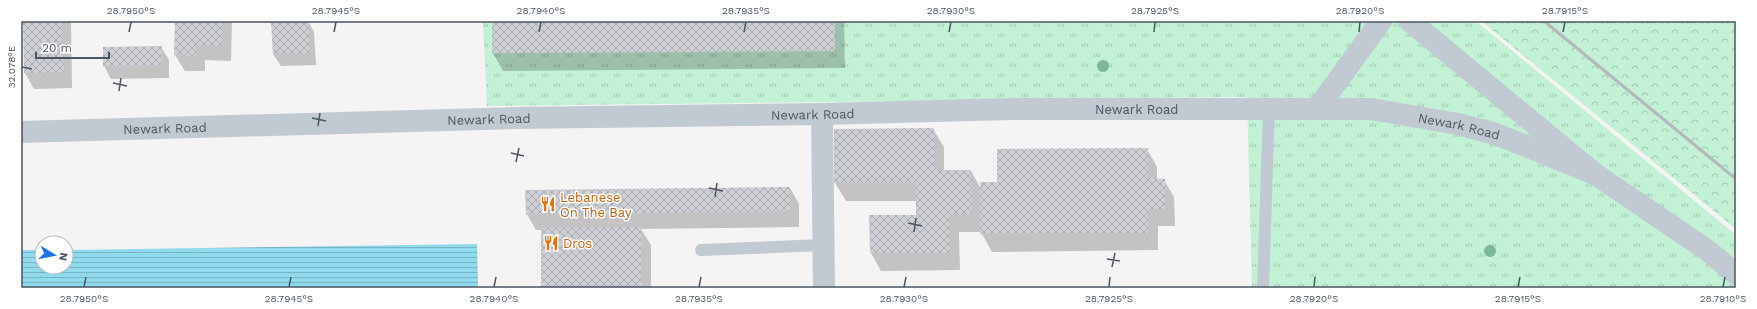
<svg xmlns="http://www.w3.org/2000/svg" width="1757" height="309" font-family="'Work Sans',sans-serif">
<defs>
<pattern id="grass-tufts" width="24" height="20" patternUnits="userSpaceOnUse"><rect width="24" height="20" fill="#c3f1d5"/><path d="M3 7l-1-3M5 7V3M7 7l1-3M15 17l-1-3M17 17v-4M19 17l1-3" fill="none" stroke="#a0c6b0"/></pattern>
<pattern id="forest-crowns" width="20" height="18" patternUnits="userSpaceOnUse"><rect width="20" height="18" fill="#c3f1d5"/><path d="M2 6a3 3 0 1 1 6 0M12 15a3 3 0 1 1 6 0" fill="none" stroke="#a0c6b0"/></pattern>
<pattern id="water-rules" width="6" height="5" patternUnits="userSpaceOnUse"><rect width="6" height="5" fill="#90daee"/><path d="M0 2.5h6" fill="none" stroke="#78b4c4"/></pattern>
<pattern id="building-cross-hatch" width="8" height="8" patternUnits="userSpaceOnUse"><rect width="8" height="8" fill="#cdcfd5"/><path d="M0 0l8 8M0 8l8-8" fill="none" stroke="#a8abb0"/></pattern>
</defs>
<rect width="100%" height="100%" fill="#f5f3f3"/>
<path fill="url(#grass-tufts)" d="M483,21H1476L1736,235V288H1252L1247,97L487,106Z"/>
<path fill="url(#forest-crowns)" d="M1481,21H1736V229Z"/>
<path fill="url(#water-rules)" d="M477,244L478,288H21V250H42V267H66V250Z"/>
<path fill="#0003" d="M24,21H71L72,88L34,89L25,73Z
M176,21H232L231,61L205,60V71H185L175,55Z
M272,21H308L314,32L316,65L281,66L273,54Z
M493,21H844L845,68L503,71L493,53Z
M161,47L169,60V78L111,79L104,66Z
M933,129L944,147V171H971L981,189L998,183L1147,149L1157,167V179L1164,180L1174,197L1175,226H1158V250L992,252L981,232H959L960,270L881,271L871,253L917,216V201H846L835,183V130Z
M790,188L799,204V227L641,229L651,245V288H542V230H536L527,214Z"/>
<path fill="url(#building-cross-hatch)" d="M23,21H62L64,72L24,73Z
M175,21H223L222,46L196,45V56L174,55Z
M271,21H308L310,53L273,54Z
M492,21H835V51L492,53Z
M162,46V66L103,67V47Z
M934,128V170H971L972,214H949L950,253H870L869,215H916V183H834V129Z
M1148,148V178L1165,179V209H1148V233L980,234V182H997V149Z
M790,187L791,211L526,215L525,190Z
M641,227L642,288H541V228Z"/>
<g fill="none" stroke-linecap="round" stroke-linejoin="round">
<path stroke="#c1cad2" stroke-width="12" d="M701,250L823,245
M1263,288L1269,108"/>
<g stroke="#c1cad2" stroke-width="22">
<path d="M1410,21L1595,174L1707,250L1736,274"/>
<path d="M1317,109L1381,21"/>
<path d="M822,114L824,288"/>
<path id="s1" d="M21,132L515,118L822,114L1010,109H1371L1458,124L1496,134L1595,174"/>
</g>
<path stroke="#b5b8bd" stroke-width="3" d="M1544,21L1736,179"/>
</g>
<g fill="#7bb799">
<circle cx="1103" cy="66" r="6"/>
<circle cx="1490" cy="251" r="6"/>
</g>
<path fill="none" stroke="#4a5661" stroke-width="1.5" d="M129,32L131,22M334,32L336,22M539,32L541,22M744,32L746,22M949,32L951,22M1154,32L1155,22M1359,32L1360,22M1563,32L1565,22M22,67L32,69M113,83L127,86M119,91L121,78M312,118L326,121M318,126L320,113M511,153L524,156M516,162L519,148M709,188L723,191M715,197L717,183M908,223L922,226M914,232L916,218M1107,259L1120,261M1112,267L1115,253M84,287L86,277M289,287L291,277M494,287L496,277M699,287L701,277M904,287L906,277M1109,287L1110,277M1314,287L1315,277M1518,287L1520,277M1723,287L1725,277"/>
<defs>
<g id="restaurant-bare" transform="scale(1.2)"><path d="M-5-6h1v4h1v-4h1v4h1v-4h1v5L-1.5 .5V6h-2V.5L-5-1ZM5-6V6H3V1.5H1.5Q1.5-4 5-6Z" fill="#e8710a" stroke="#fff" stroke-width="2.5" paint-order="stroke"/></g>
</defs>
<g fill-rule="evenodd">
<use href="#restaurant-bare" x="548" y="204"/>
<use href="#restaurant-bare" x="551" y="243"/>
</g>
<g text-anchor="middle" stroke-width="3" stroke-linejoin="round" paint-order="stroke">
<g font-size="13" fill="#4a5661" stroke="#fff">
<text dy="5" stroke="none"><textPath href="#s1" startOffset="1116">Newark Road</textPath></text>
<text dy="5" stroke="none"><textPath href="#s1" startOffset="792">Newark Road</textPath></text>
<text dy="5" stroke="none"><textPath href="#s1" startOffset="468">Newark Road</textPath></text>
<text dy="5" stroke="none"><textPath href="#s1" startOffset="1440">Newark Road</textPath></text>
<text dy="5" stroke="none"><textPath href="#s1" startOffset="144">Newark Road</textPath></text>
</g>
<g font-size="13" fill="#c56008" stroke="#fff" text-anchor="start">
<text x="560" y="202">Lebanese<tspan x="560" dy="15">On The Bay</tspan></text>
<text x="563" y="248">Dros</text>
</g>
</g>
<rect width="1757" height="309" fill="none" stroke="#ffffff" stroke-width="44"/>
<g transform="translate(54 255) rotate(100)"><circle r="19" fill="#ffffff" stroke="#b7bbc0"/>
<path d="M0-3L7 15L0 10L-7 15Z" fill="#1a73e8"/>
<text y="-6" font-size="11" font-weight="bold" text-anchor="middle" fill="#4a5661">N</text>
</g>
<path d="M36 52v6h73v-6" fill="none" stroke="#4a5661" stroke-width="2"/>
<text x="42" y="52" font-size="12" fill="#4a5661" stroke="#ffffff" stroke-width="3" paint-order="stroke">20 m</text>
<rect x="22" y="22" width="1713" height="265" fill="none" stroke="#4a5661" stroke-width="1.5"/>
<g font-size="10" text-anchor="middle" fill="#4a5661">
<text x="131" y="14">28.7950°S</text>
<text x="336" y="14">28.7945°S</text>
<text x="541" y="14">28.7940°S</text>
<text x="746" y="14">28.7935°S</text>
<text x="951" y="14">28.7930°S</text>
<text x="1155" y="14">28.7925°S</text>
<text x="1360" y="14">28.7920°S</text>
<text x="1565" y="14">28.7915°S</text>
<text transform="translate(11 67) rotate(-90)" y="4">32.078°E</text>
<text x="84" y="302">28.7950°S</text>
<text x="289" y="302">28.7945°S</text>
<text x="494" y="302">28.7940°S</text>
<text x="699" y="302">28.7935°S</text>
<text x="904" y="302">28.7930°S</text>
<text x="1109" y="302">28.7925°S</text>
<text x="1314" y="302">28.7920°S</text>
<text x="1518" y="302">28.7915°S</text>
<text x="1723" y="302">28.7910°S</text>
</g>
</svg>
